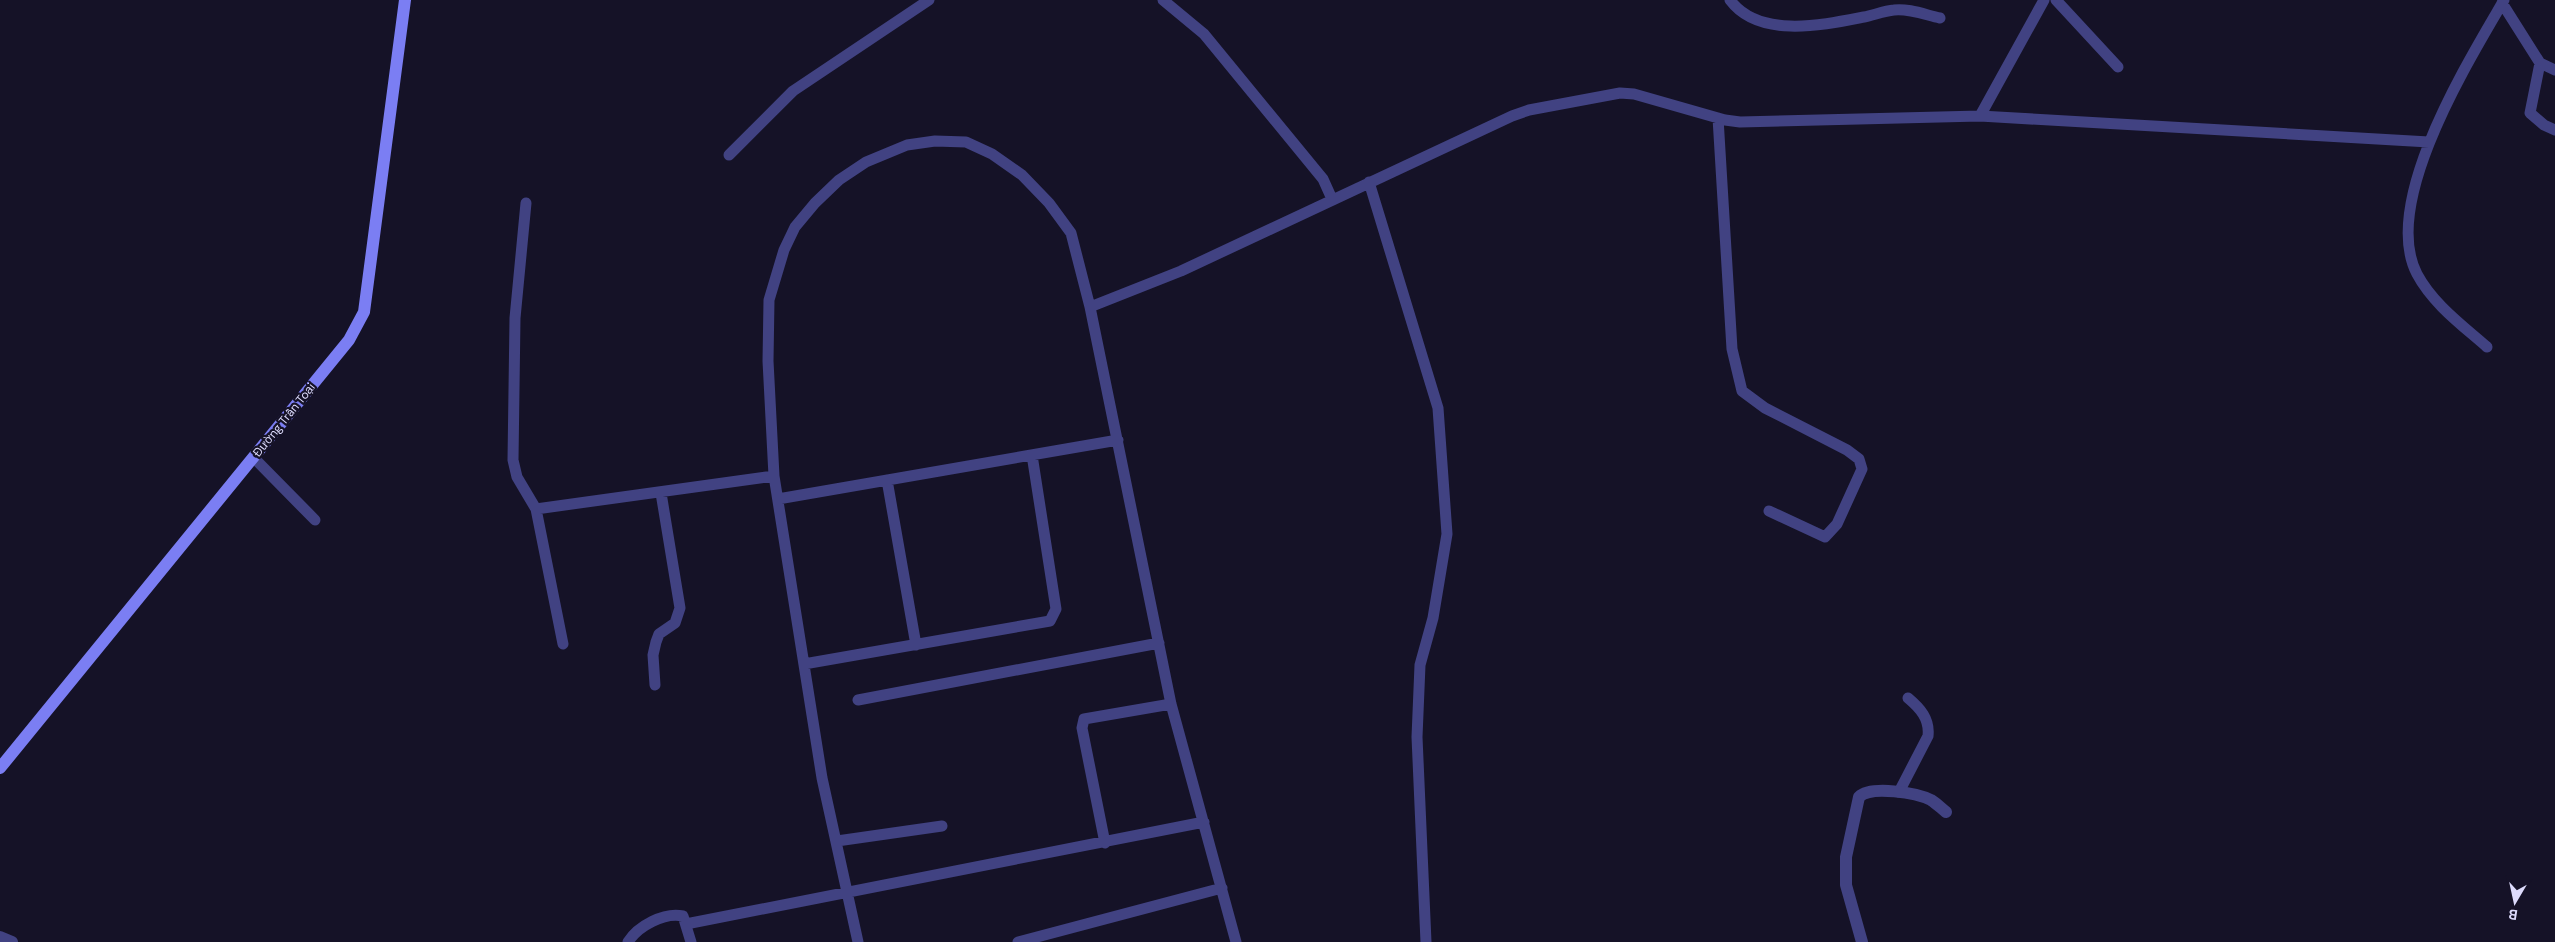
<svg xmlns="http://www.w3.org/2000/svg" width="2555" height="942" font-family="'DM Sans',sans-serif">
<rect width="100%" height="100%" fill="#151227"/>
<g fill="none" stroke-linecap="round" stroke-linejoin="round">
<path stroke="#414282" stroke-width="11" d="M1163,0L1204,34L1323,179L1332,199
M1730,0C1759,39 1823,25 1864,17C1874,15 1884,11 1894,10C1908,8 1926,15 1940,18
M2056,0L2118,67
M2502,3L2540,63L2555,70
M2540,63L2530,113L2544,125L2555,130
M1980,116L2044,0
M1718,118L1732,349L1742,391L1765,408L1847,450L1859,459L1862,469L1837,524L1825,537L1769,511
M729,155L793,91L929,0
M1369,182L1438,408L1447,534L1433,618L1420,665L1417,737L1426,942
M526,203L515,318L513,460L517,477L536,509L774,476
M2487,347C2462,325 2433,304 2417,274C2380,203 2468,62 2504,0
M254,458L315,520
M887,480L916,645
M778,499L1118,440
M536,509L563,644
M804,664L1050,621L1056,609L1032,455
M655,685L653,655L656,642L659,634L675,623L680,608L661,493
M858,700L1159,643
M1899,792L1928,736C1930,719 1920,708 1908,698
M837,841L942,826
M1105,843L1082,728L1084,719L1171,704
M686,924L1204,822
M628,942C638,926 664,912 683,916L691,942
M858,942L822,778L774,476L768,361L769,300L784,250L795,227L815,203L839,180L866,162L907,145L935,141L966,142L992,154L1022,175L1049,203L1071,233L1090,307
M1018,942L1222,888
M1236,942L1171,704L1090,307L1181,271L1512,116L1529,110L1620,93L1634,94L1725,120L1740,122L1980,116L2429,142"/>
<path stroke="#414282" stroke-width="12" d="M0,937L12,942
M1862,942L1846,885V857L1859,797C1871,785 1917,793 1931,800C1936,803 1941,808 1946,812"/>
<path stroke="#7b7ef3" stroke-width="12" d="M0,768L349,340L364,312L405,0"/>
</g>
<g text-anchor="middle" stroke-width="4.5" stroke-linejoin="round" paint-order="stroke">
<g font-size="12" fill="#dddbfc" stroke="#151227">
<text transform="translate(284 420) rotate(-51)" y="4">Đường Trần Toại</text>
</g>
</g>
<g transform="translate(2515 902) rotate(189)" stroke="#151227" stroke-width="4" paint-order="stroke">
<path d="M0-4L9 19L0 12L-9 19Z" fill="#dddbfc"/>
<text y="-8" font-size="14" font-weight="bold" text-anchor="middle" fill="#dddbfc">B</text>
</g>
</svg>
